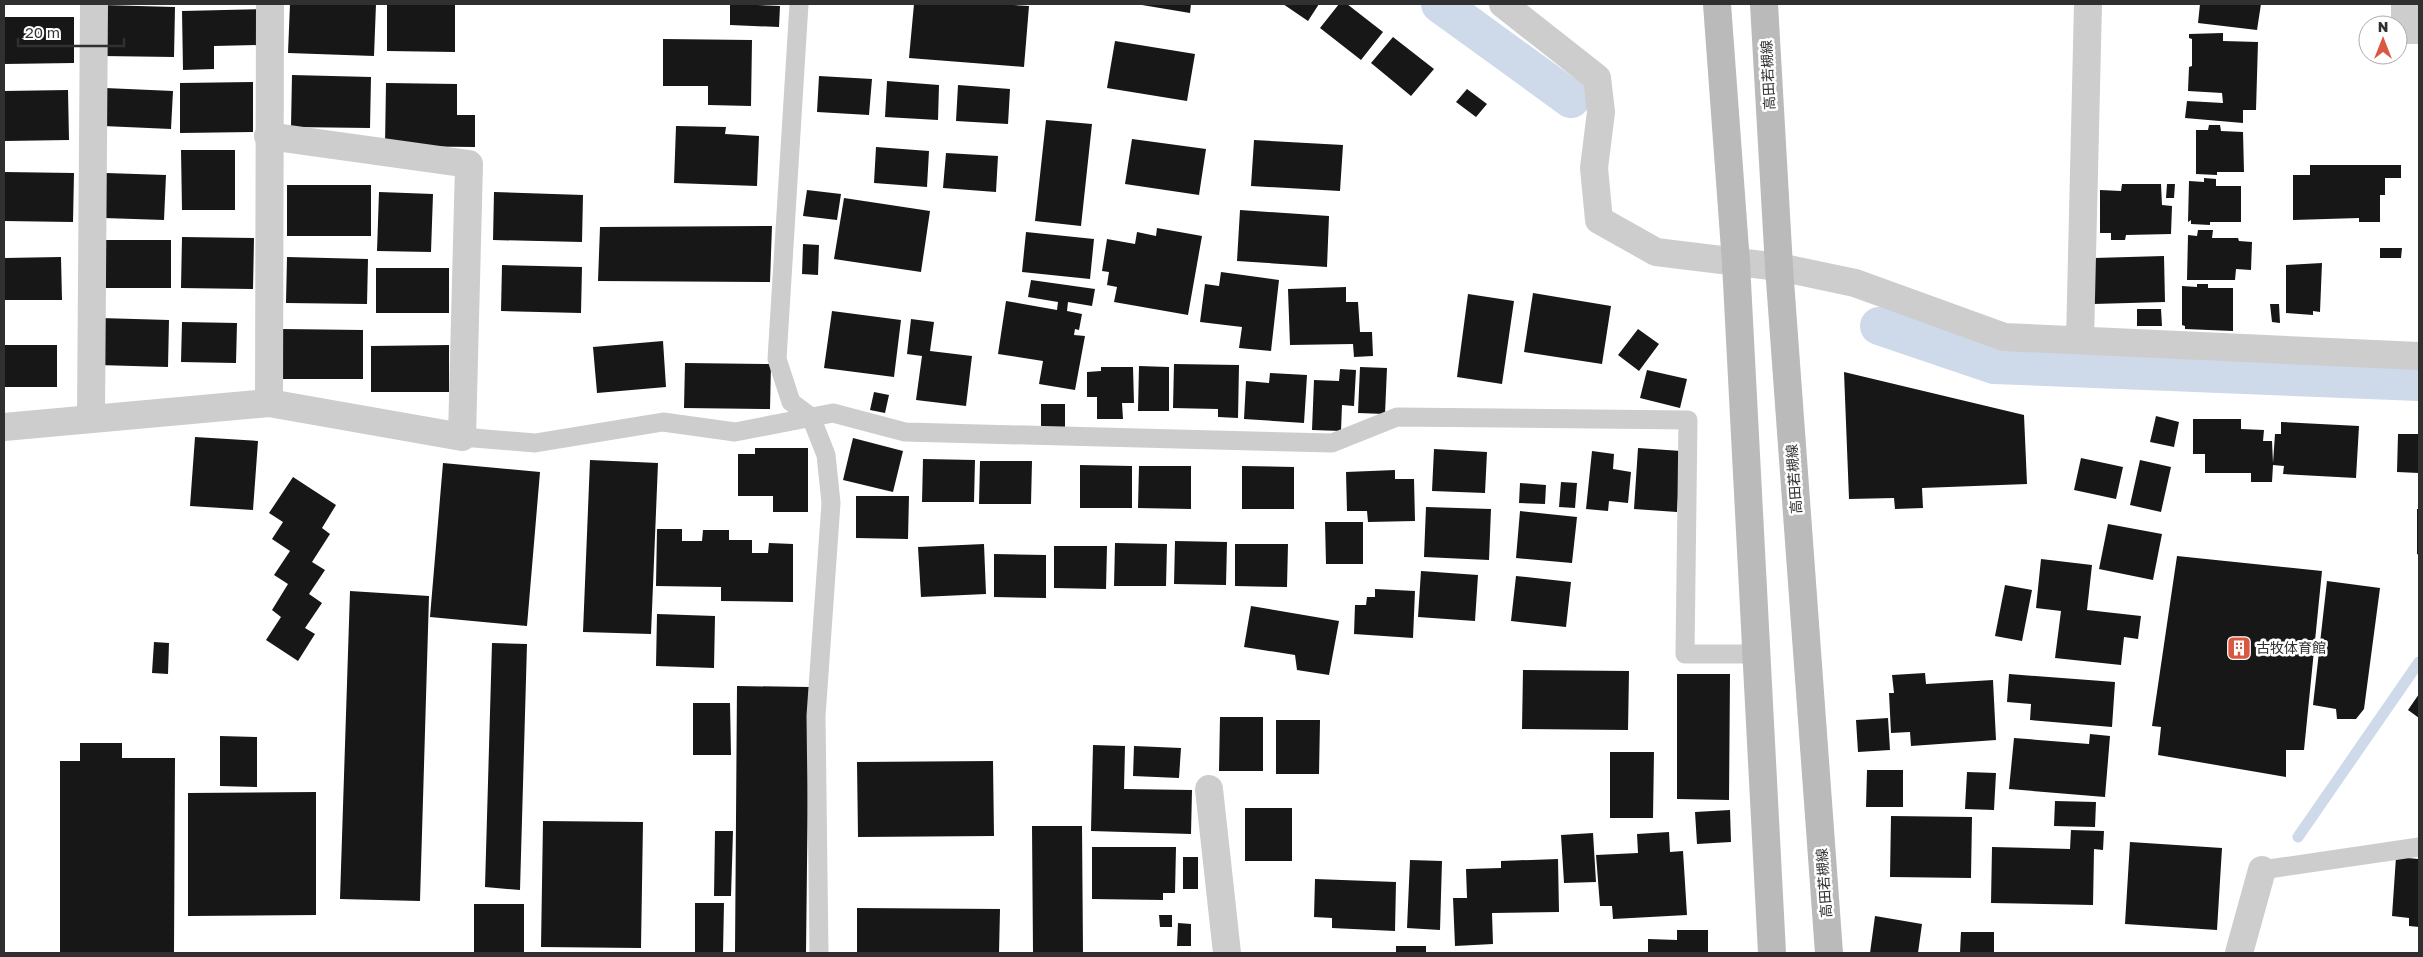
<svg xmlns="http://www.w3.org/2000/svg" width="2423" height="957" font-family="'Golos Text','Noto Sans JP',sans-serif">
<rect width="100%" height="100%" fill="#fff"/>
<g fill="none" stroke-linecap="round" stroke-linejoin="round">
<path stroke="#ced9ea" stroke-width="11" d="M2298,837L2419,662"/>
<path stroke="#ced9ea" stroke-width="38" d="M1440,4L1571,99
M1879,326L1994,365L2419,382"/>
</g>
<path fill="#171717" d="M290,4H376L374,56L288,53Z
M730,4L780,6L779,27L730,25Z
M914,4H996L1029,6L1024,67L909,58Z
M1136,4H1191L1190,13Z
M1283,4H1319L1308,21Z
M1339,4H1347L1383,32L1361,60L1320,28Z
M2200,4H2261L2257,30L2198,23Z
M102,5L175,7L174,57L102,56Z
M387,5H455V52L387,51Z
M261,9V45L214,46V69L183,70L182,11Z
M4,17H74V63L4,64Z
M2223,33V41L2258,42L2256,110H2243V123L2185,118L2187,101L2223,103L2222,93L2188,91L2189,67L2192,66V39L2189,38V34Z
M1393,37L1434,69L1411,96L1371,63Z
M663,39L752,40L751,106L708,105V86H663Z
M1115,41L1195,54L1187,101L1107,88Z
M292,75L371,77L370,128L291,127Z
M819,76L872,79L869,115L817,112Z
M887,81L939,85L938,120L885,117Z
M253,82V132L180,133V83Z
M386,83L457,84V115H475V147L385,146Z
M958,85L1010,89L1008,124L956,121Z
M105,88L173,91L171,129L103,126Z
M1467,89L1487,104L1476,117L1456,102Z
M68,90L69,140L4,141V91Z
M1046,120L1092,124L1081,226L1035,221Z
M2209,125H2220L2221,131L2243,132L2244,172H2217V175L2196,174V130H2208Z
M676,126L726,127L725,134L759,136L757,186L674,183Z
M1132,139L1206,149L1199,195L1125,184Z
M1254,140L1343,145L1340,191L1251,186Z
M876,147L929,151L927,187L874,183Z
M181,150H235V210H182Z
M946,153L998,156L996,192L943,188Z
M2310,165H2401V178H2385V195H2380V222H2359V218L2293,220V175H2310Z
M4,172L74,173L73,222L4,221Z
M106,173L166,175L164,220L104,218Z
M2204,178L2216,179V186H2241V222H2210V225L2191,224V220L2188,222L2189,181L2204,182Z
M2122,184H2161L2162,205L2172,206L2171,234L2126,235L2125,240H2111V233H2100V190L2121,191Z
M2167,184H2175L2174,198H2166Z
M287,185H371V236H287Z
M807,190L841,194L837,220L803,216Z
M379,192L433,194L431,252L377,251Z
M494,192L583,195L582,242L493,240Z
M844,198L930,211L921,272L834,259Z
M1240,210L1329,216L1327,267L1237,261Z
M772,226L770,282L598,281L600,227Z
M1157,228L1202,236L1188,315L1114,302L1117,287L1107,285L1109,272L1102,271L1107,239L1135,244L1137,232L1156,236Z
M2198,230H2213L2212,238H2238L2239,241L2252,242L2251,270L2236,269L2235,280H2187L2188,235L2197,236Z
M1026,232L1094,239L1090,279L1022,272Z
M182,237L254,238L253,289L181,288Z
M101,240H171V288H101Z
M803,244L819,245L818,275L802,274Z
M2380,248H2402L2401,258H2380Z
M2164,256L2165,302L2093,304L2094,258Z
M61,257L62,300H4V258Z
M287,257L368,259L367,304L286,303Z
M2322,263L2320,312L2313,311V315L2286,313V265Z
M502,265L582,267L581,313L501,311Z
M376,268H449V313H376Z
M1221,272L1279,280L1271,351L1239,348L1242,327L1200,322L1205,284L1219,286Z
M1031,280L1095,289L1092,306L1068,302L1067,311L1082,314L1079,330L1075,329L1074,335L1085,336L1075,390L1039,384L1043,361L998,354L1006,301L1057,310L1058,302L1028,297Z
M2197,284H2208V288H2233V331L2185,329V326L2182,325V286L2197,287Z
M1346,287V302H1358L1360,332H1372L1373,356L1354,357L1353,344L1290,345L1288,289Z
M1533,293L1611,306L1602,364L1524,352Z
M1468,294L1514,301L1502,384L1457,377Z
M2270,304H2279L2280,323L2272,322Z
M2137,309H2161L2162,326H2137Z
M832,311L901,320L894,377L824,368Z
M100,318L169,320L168,367L98,365Z
M911,319L934,322L930,351L972,356L966,406L916,400L922,356L907,354Z
M182,322L237,323L236,363L181,362Z
M282,329L363,330V379H282Z
M1638,329L1659,344L1639,371L1618,355Z
M663,341L666,387L597,393L593,347Z
M4,345H57V387H4Z
M449,345V392H371V346Z
M685,363L771,364L770,409L684,408Z
M1174,364L1239,365L1238,418L1218,417V409L1173,408Z
M1139,366L1169,367V411H1138Z
M1101,367H1133L1134,403H1122L1123,419H1097V397H1087V372L1101,371Z
M1360,367L1387,368L1385,414L1358,413Z
M1340,369L1356,370L1354,406L1342,405L1341,431L1312,430L1314,380L1339,381Z
M1647,370L1687,379L1680,408L1640,398Z
M1844,372L2024,415L2027,484L1922,488L1923,508L1895,509L1894,498L1849,499Z
M1270,373L1307,375L1304,423L1244,419L1246,381L1269,383Z
M874,392L889,395L885,413L870,410Z
M1041,404H1065V432L1041,431Z
M2156,416L2179,422L2174,447L2150,442Z
M2193,419H2241V429L2264,430L2263,441H2272L2273,463L2275,434H2281V422L2359,426L2356,478L2283,474L2284,466L2273,465L2272,482H2251V473H2205V454H2193Z
M2398,434H2419V473L2397,472Z
M195,437L258,441L253,510L190,506Z
M853,438L903,451L893,492L843,480Z
M755,448H808V512H773V496H738V454H755Z
M1638,448L1681,451L1677,512L1634,509Z
M1434,449L1487,452L1485,493L1432,491Z
M1592,451L1614,454L1613,469L1631,472L1628,503L1609,501L1608,511L1586,509Z
M2081,458L2123,467L2116,499L2074,490Z
M923,459L975,460L974,502H922Z
M590,460L658,463L651,634L583,632Z
M2140,460L2171,467L2161,512L2130,505Z
M980,461H1032L1031,504H979Z
M443,463L540,472L527,626L430,617Z
M1080,465L1132,466V508H1080Z
M1139,466H1191V509L1138,508Z
M1242,466L1294,467V509H1242Z
M1395,470V479H1414L1415,521L1368,522L1367,511H1347L1346,472Z
M293,477L336,505L322,528L330,534L312,562L325,570L309,594L322,603L305,628L315,634L298,661L266,640L281,617L272,610L288,584L274,575L290,551L272,539L283,522L269,513Z
M1561,482L1577,483L1575,508L1559,507Z
M1520,483L1546,485L1545,504L1519,503Z
M856,496H909L908,539L856,538Z
M1426,507L1491,509L1489,560L1424,557Z
M2417,509H2419V555L2417,554Z
M1520,511L1577,517L1572,563L1516,558Z
M1325,522H1363V564H1326Z
M2108,524L2162,534L2153,580L2099,569Z
M657,529H682V541H702L703,530H729V540H752V553H768L769,543L793,544V602L721,601V587L656,586Z
M1175,541L1227,542L1226,585L1174,584Z
M1115,543L1167,544L1166,586H1114Z
M984,544L986,594L921,597L918,547Z
M1235,544H1288L1287,587L1235,586Z
M1054,546H1107L1106,589L1054,588Z
M994,554L1046,555V598L994,597Z
M2177,556L2322,571L2304,750H2286V777L2158,755L2161,727L2152,726Z
M2041,559L2092,565L2087,610L2141,616L2138,639L2124,637L2121,665L2055,658L2061,611L2036,608Z
M1421,571L1478,575L1475,621L1418,617Z
M1516,576L1571,582L1566,627L1511,621Z
M2327,581L2380,588L2364,709L2356,719H2337L2336,709L2313,705Z
M2005,585L2032,590L2022,641L1995,636Z
M1375,589L1415,591L1413,638L1354,634L1355,605H1366L1367,597H1375Z
M350,591L429,596L420,901L340,899Z
M1251,606L1339,621L1329,675L1297,670L1295,655L1244,647Z
M657,614L715,616L714,668L656,666Z
M154,642L169,643L168,674L152,673Z
M492,643L527,644L520,890L485,887Z
M1523,670L1629,671L1628,730L1522,729Z
M1925,673L1926,684L1993,680L1996,740L1911,746L1910,732L1891,733L1889,693H1894L1892,675Z
M1677,674H1730L1729,800L1677,799Z
M2009,674L2115,682L2112,727L2030,720L2031,704L2007,702Z
M737,686L809,687L806,953H735Z
M2419,694V718L2408,710Z
M693,703H730L731,755H693Z
M1220,717H1263V771H1219Z
M1888,718L1890,750L1858,752L1856,720Z
M1276,720H1320L1319,774H1276Z
M2090,734L2110,736L2105,797L2009,789L2014,738L2089,744Z
M220,736L257,737V787L220,786Z
M80,743H122V758H175L174,953H60V761H80Z
M1093,745L1125,746L1124,789L1192,790L1191,834L1091,831Z
M1134,746L1181,748L1179,778L1133,776Z
M1610,752H1654L1653,818H1610Z
M993,761L994,836L858,837L857,762Z
M1867,770H1903V807H1866Z
M1967,772L1996,773L1994,810L1965,809Z
M316,792V915L188,916V793Z
M2055,801L2096,802L2095,827L2054,826Z
M1245,808H1292V861H1245Z
M1730,810L1731,842L1697,844L1695,812Z
M1891,816L1972,817L1971,878L1890,877Z
M543,821L643,822L641,948L541,947Z
M1032,826H1082L1083,953H1033Z
M2071,830L2104,831L2103,850L2094,849L2093,905L1991,903L1992,847L2070,849Z
M715,831H733L731,896H714Z
M1669,832L1670,852L1683,851L1687,915L1613,919L1612,906H1600L1596,855L1638,853L1637,834Z
M1593,833L1596,882L1564,883L1561,835Z
M2130,842L2222,848L2217,930L2125,924Z
M1092,847H1176L1175,893H1163V900L1092,899Z
M1183,857H1198V889H1183Z
M2396,857L2419,859V927L2409,926V918L2392,916Z
M1558,859L1559,912L1492,913L1493,944L1455,946L1453,898H1467L1466,869L1501,868V861Z
M1410,860L1442,861L1440,930L1407,928Z
M1315,879L1396,882L1395,931L1332,928V918L1314,917Z
M695,903H724L723,953H695Z
M474,904H524V953H474Z
M857,908L1000,909L999,953H857Z
M1159,915H1172V927H1160Z
M1875,916L1922,924L1918,953H1870Z
M1178,923L1191,924V946H1177Z
M1677,930H1708V953H1648V939L1677,940Z
M1961,932H1994V953H1960Z
M1396,946H1426V953H1396Z"/>
<g fill="none" stroke-linecap="round" stroke-linejoin="round">
<path stroke="#cdcdcd" stroke-width="19" d="M799,4L777,359L791,402L811,417L826,455L831,503L816,716L819,953
M462,437L535,443L663,422L735,432L833,413L905,432L1332,443L1397,417L1688,420L1685,654H1757
M2262,870L2419,847"/>
<path stroke="#cdcdcd" stroke-width="28" d="M1503,4L1597,78L1601,112L1594,168L1599,220L1656,252L1779,267L1855,283L2004,337L2419,356
M2405,4V30H2419
M2080,340L2088,4
M269,403L270,4
M91,419L94,4
M4,427L269,403L462,437L469,164L268,136
M1209,789L1227,953
M2239,953L2262,870"/>
<path stroke="#bababa" stroke-width="28" d="M1717,4L1736,263L1772,953
M1764,4L1779,267L1829,953"/>
</g>
<defs>
<g id="building-square" transform="scale(1.25)"><rect x="-9" y="-9" width="18" height="18" rx="4" fill="#d95841" stroke="#fff"/><path d="M-4-6H4V6H1V3H-1V6H-4ZM-2.5-4.3h1.7v1.8h-1.7ZM.8-4.3h1.7v1.8H.8ZM-2.5-1h1.7V.8h-1.7ZM.8-1h1.7V.8H.8Z" fill="#fff"/></g>
</defs>
<g fill-rule="evenodd">
<use href="#building-square" x="2239" y="648"/>
</g>
<g text-anchor="middle" stroke-width="5" stroke-linejoin="round" paint-order="stroke">
<g font-size="14" fill="#303030" stroke="#fff">
<text transform="translate(1768 75) rotate(-93)" y="5">高田若槻線</text>
<text transform="translate(1794 479) rotate(-94)" y="5">高田若槻線</text>
<text transform="translate(1824 883) rotate(-94)" y="5">高田若槻線</text>
</g>
<g font-size="14" fill="#303030" stroke="#fff" text-anchor="start">
<text x="2256" y="653">古牧体育館</text>
</g>
</g>
<rect width="2423" height="957" fill="none" stroke="#303030" stroke-width="10"/>
<g transform="translate(2383 40)"><circle r="24" fill="#ffffff" stroke="#acacac"/>
<path d="M0-4L9 19L0 12L-9 19Z" fill="#d95841"/>
<text y="-8" font-size="14" font-weight="bold" text-anchor="middle" fill="#303030">N</text>
</g>
<path d="M18 38v8h106v-8" fill="none" stroke="#303030" stroke-width="2.5"/>
<text x="25" y="38" font-size="15" fill="#303030" stroke="#ffffff" stroke-width="4" paint-order="stroke">20 m</text>
</svg>
